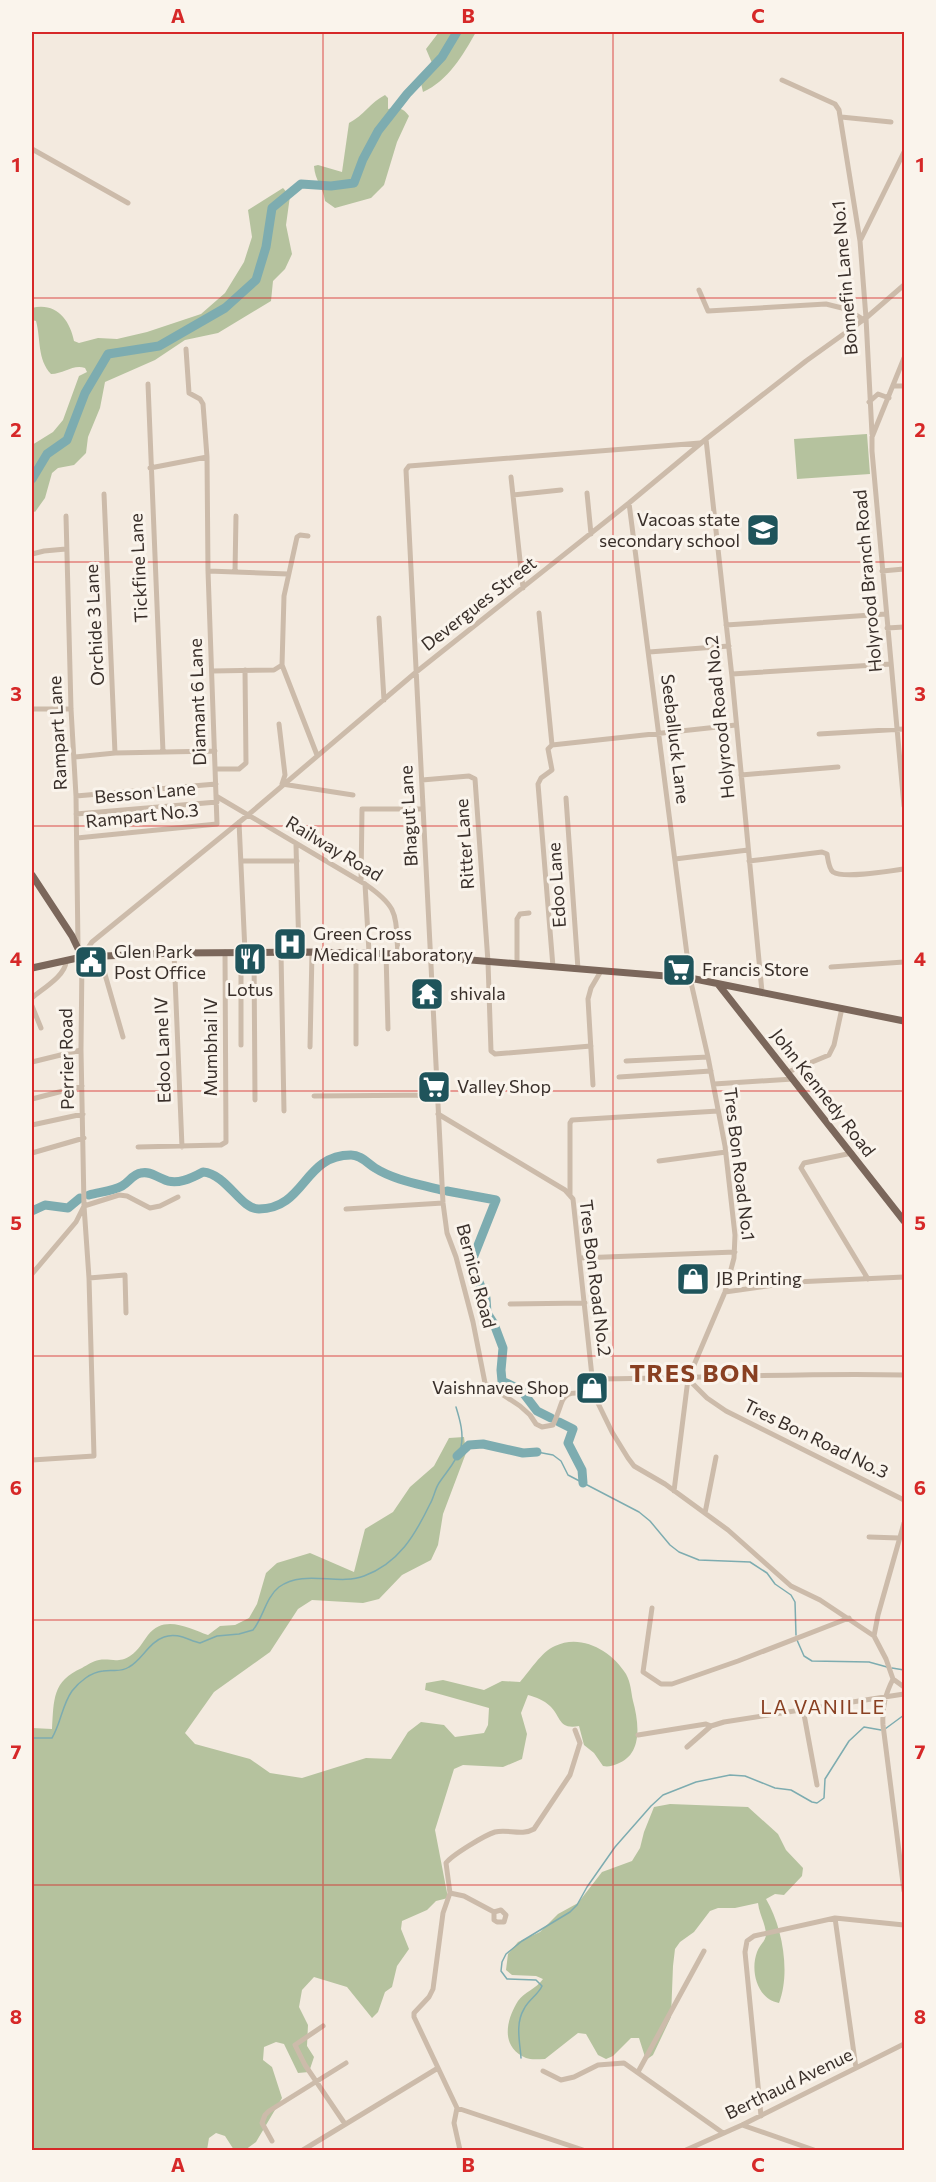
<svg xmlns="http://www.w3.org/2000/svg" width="936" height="2182" font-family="Commissioner,sans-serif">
<rect width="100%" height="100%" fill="#f3eadf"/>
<path fill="#b5c29e" d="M439,32H476C463,55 448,81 423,92L420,79L432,63L426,49Z
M385,95L388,98V109C398,107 403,108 409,116L397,142L384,185L371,198L335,208L325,201C323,186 315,181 314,166L318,165L342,172L349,123C363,116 371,102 385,95Z
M283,188L290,196L286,225L292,254L285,269L273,281L271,301L218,333L185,340L155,360L105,382L100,408L88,437L86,453L74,465L58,468L52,473L45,498L35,512L32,510V445L53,432L63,420L79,376L87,372L85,368C73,364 64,374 51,374C37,359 41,339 36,321L32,320V308C56,302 70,320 74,341L79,343L98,338L117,339L147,332L201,314L225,293L244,262L252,237L248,210Z
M867,434L870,474L797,479L794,439Z
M464,1437L466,1453L443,1514L438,1545L431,1560L402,1575L379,1599L363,1603L312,1600L298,1609L270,1652L214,1692L185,1733L195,1744L250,1759L270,1773L302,1778L366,1758L391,1759L408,1732L421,1722L444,1725L455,1737L484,1733L488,1725L489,1708L425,1690L426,1683L443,1680L484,1690L502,1681L520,1682C530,1671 541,1652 555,1646C581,1633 612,1651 626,1674C631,1683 631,1692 633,1701C639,1723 643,1755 617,1764C612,1766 608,1767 603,1766L594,1753L584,1745L579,1726C558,1730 561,1716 550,1706C544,1700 535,1697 528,1695L521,1713L527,1734L522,1759L503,1767L463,1765L454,1769L435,1830L448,1898L436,1901L427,1910L402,1921L401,1929L409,1949L397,1966L392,1987L385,1992L378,2012L372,2018L347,1987L314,1977L302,1990L299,2007L308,2025L307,2046L314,2057L309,2072L298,2073L284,2044L276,2042L264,2047L263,2060L272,2067L282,2098L256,2142L245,2150H234L225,2136L216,2133L209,2138L207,2150H32V1728L52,1729C54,1700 52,1681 82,1668C87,1665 93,1661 99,1660C111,1658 117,1664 130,1656C139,1650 142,1643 148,1635C164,1614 189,1628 208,1635L220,1626L235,1625L249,1618L257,1604L266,1573L277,1563L310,1553L354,1572L365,1529L393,1512L410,1487L434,1466L449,1438Z
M670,1804L748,1807L778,1834L786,1850L803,1868L802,1876L784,1895L775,1894L766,1899C782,1926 791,1972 779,2003C757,1999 750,1971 757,1952C759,1946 765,1942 766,1935C766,1924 759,1914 758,1903L735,1908H718L710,1911L694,1932L680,1942L675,1949L673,1966L671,2017L653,2055L646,2060L639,2038H631L613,2056L606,2059L598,2055L586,2034L578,2033L545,2059C539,2059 531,2060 526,2058C500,2047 506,2020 518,2001C524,1992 536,1989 543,1979L536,1976L512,1975L506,1970L508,1954L518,1942L540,1932L558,1914L578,1903L602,1872L632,1861L640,1848L644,1832L654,1807Z"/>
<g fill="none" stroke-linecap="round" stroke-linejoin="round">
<path stroke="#7dacb0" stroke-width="1.5" d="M537,1452L553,1455L561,1461L568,1475L639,1512L650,1521L670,1545L679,1552L699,1560L750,1562L767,1573L775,1584L791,1595L795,1602L796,1635
M797,1640L804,1656L812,1661L869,1662L887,1667
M892,1668L904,1670
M885,1729L904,1715
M32,1738H52C61,1723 62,1705 72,1691C79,1682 91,1672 103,1671C113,1669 120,1673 129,1667C142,1660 149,1642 164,1637C177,1632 188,1640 200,1643L217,1636L239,1634L253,1630C263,1618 266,1597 279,1587C304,1569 338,1586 364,1576C399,1563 415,1535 430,1504C434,1497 435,1489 439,1483C447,1471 457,1461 461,1447C464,1434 460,1420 456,1407
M521,2058C520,2042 515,2024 524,2009C528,2000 538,1995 542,1986L536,1980L507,1979L501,1971L502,1962L506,1954L522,1941L570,1912L577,1905L587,1887L615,1847L651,1806L663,1795L696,1782L730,1775L745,1776L775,1788L791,1790L812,1802L817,1803L824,1798L825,1779L849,1741L864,1727L881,1730"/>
<path stroke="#7dacb0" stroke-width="9" d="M32,479L47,454L67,440L85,393L108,354L159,346L225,308L256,280L266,247L272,208L301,184L331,186L354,183L363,159L378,131L407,94L442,57L457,32
M447,1191L496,1200L473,1258L475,1273L486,1298L487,1313L494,1324L503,1348L501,1370L502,1381L521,1390L537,1411L551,1418
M89,1195C100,1192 113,1191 122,1186C129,1182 133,1174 141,1173C150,1171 155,1176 163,1179C176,1186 192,1178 203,1172C227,1174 240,1209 259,1209C306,1208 303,1155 351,1155C361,1155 367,1163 375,1168C394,1180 419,1184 441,1190
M32,1211L45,1205L68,1208L80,1198
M559,1422L573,1429L568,1443L582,1470L583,1483
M457,1456L469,1445L483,1444L523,1453L537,1452"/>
<path stroke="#cba" stroke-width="5" d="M782,80L835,104L839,110L860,241L866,318L872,434
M841,117L891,122
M32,149L128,203
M861,239L904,152
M699,290L708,311L826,304L846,309L864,320
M186,349L189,393L200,399L203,404L207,457L208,571L216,796L365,884C400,908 395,915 398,954
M904,358L872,437V451L904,806
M148,384L163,752
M893,386H904
M869,402L878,394L889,398
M706,439L732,677L762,992
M150,468L207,457
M511,477L523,588
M587,493L591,534
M104,494L115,753
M513,495L561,490
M629,503L690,978L708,1057L725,1146L735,1235L734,1258L725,1292L688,1379L674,1491
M66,516L71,709L76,796L78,947
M308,536L300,535L297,537L284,596L282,665L317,755
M32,554L44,551L66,549
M208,571L288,574
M882,571L904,569
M235,572L236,516
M539,613L552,745
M379,618L384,700
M726,625L886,614
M887,628L904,627
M649,652L729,646
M212,671L274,670L282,665
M732,674L891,664
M32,709H71
M279,724L285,775L282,784L353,795
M819,734L904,729
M552,745L548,749L552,770L541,778L538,784L553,967
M552,745L736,725
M75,757L115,753L215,751
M216,769H239L246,763L245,670
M741,775L838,767
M422,780L469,776L475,779L488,962L491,1051L495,1054L591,1046
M76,796L216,784
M566,798L578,969
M76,814L217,802
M239,822L245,952
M77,838L217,824L216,796
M296,845L299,952
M675,859L748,850
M241,861H297
M749,861L822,852L827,854C828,860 829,869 833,872C844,879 890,871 904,869
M361,882L362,809H423
M365,884L369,952
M241,952V1045
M254,952L255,1100
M356,952V1044
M174,953L182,1147
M281,953L284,1111
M386,953L388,1029
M100,957L123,1037
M517,964V919L520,914L529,913
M831,967L904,962
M32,998C42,989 65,976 66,962
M32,1006L41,1028
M310,1047L312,952
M626,1061L708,1057
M32,1062L81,1050
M788,1072L829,1055L834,1045L842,1008
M619,1077L711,1071
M714,1084L793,1079
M593,1085L588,999L591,988L601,971
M314,1096L437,1095
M32,1099L82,1086
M438,1114L565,1190L573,1199L594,1395L612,1432L628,1458L634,1466L665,1484L728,1530L791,1586L820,1600L874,1636
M32,1125L83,1114
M138,1147L221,1145L226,1142L225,952
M32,1153L84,1138
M852,1153L804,1163L801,1168L868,1279
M659,1161L726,1152
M570,1194V1123L572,1120L718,1111
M346,1209L443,1203
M580,1258L735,1252
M32,1274L76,1222L84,1206L119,1195L127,1196L150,1208L160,1206L178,1197
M89,1278L125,1275L126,1313
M725,1292L795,1282L904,1277
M510,1304L585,1303
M593,1379C697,1379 801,1372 904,1375
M688,1379L707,1398L726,1411L904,1500
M594,1395C557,1388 566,1398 553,1425L542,1427L536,1424L530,1415L520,1406L485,1383L473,1322L456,1257L447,1233L443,1203L406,470L409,466L700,443
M32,1460L94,1456L89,1278L84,1206L81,1050L82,957L92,942L248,815L415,673L629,503L706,439L806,361L866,318L904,285
M705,1513L716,1457
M904,1523L878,1615L874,1636L886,1659L893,1679L904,1687
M869,1537L899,1538
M652,1608L643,1672L661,1684H672L738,1661L849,1618
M893,1679C885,1695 882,1707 883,1725L904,1891
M803,1709L817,1785
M638,1735L706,1724L711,1726
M687,1747L711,1726L724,1722L904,1694
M450,1893L464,1896L494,1912L501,1910L506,1915L504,1922H497L494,1920V1912
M835,1918L856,2068
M323,2026L295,2045L305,2065L345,2124
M543,2071L561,2080L574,2077L598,2065L624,2063L723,2133
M638,2072L704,1951
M457,2108L583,2150
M761,2116L745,1952L747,1941L754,1936L835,1918L904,1925
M742,2125L814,2150
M272,2141L262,2123L265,2115L269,2111L346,2063
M303,2150L438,2068
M460,2150L454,2123L457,2108L414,2017V2013L429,1997L433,1989L443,1913L450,1893L446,1863C452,1855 485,1835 495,1832C508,1829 522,1836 534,1829L570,1775L580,1743L575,1730
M686,2150L742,2125L904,2044"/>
<path stroke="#7b675b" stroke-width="7" d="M32,875L72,936L82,957
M32,968L82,957L174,953L312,952L398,954L690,978L904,1021
M718,984L904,1221"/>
</g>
<path fill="none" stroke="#d62828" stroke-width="1.5" stroke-opacity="0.55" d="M323,32V2150M613,32V2150M32,298H904M32,562H904M32,826H904M32,1091H904M32,1356H904M32,1620H904M32,1885H904"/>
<defs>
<g id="university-square" transform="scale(1.725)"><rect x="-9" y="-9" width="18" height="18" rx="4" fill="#1f545b" stroke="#faf4ec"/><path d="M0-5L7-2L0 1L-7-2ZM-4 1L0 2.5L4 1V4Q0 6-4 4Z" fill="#fff"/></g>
<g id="hospital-square" transform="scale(1.725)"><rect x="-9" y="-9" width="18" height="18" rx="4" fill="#1f545b" stroke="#faf4ec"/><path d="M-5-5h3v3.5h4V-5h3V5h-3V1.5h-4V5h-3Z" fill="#fff"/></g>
<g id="restaurant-square" transform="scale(1.725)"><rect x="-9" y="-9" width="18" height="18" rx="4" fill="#1f545b" stroke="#faf4ec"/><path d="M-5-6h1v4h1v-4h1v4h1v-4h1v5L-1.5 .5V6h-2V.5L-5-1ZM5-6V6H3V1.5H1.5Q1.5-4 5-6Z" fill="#fff"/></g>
<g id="civic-square" transform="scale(1.725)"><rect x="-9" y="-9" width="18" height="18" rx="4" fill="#1f545b" stroke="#faf4ec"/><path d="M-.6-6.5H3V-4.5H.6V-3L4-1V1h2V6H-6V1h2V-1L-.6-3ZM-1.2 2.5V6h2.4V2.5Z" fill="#fff"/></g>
<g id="supermarket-square" transform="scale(1.725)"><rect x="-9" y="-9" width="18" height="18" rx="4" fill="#1f545b" stroke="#faf4ec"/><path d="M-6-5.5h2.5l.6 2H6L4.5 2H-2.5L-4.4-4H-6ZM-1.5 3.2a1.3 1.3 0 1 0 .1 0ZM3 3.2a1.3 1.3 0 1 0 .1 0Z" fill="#fff"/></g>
<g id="temple-square" transform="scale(1.725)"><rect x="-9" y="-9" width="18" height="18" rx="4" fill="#1f545b" stroke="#faf4ec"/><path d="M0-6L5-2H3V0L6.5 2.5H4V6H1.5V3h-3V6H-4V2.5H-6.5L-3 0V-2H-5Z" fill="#fff"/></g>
<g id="shop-square" transform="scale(1.725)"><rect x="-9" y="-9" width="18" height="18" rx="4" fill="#1f545b" stroke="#faf4ec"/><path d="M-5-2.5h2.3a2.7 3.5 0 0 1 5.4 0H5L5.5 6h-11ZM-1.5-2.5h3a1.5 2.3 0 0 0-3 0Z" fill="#fff"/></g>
</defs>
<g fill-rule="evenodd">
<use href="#university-square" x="763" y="530"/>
<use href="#hospital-square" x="290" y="944"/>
<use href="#restaurant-square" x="250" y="959"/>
<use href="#civic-square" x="91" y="962"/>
<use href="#supermarket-square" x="679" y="970"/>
<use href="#temple-square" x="427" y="994"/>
<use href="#supermarket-square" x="434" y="1087"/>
<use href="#shop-square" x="693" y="1279"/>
<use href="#shop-square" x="592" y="1388"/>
</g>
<g text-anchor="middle" stroke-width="6" stroke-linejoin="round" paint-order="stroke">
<g font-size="18" fill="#392f2a" stroke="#faf4ec">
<text transform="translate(845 278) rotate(-95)" y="6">Bonnefin Lane No.1</text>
<text transform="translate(139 568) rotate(-93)" y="6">Tickfine Lane</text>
<text transform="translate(868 581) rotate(-95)" y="6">Holyrood Branch Road</text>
<text transform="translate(479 604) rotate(-38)" y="6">Devergues Street</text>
<text transform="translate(95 625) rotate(-93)" y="6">Orchide 3 Lane</text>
<text transform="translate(198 702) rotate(-92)" y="6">Diamant 6 Lane</text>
<text transform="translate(720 717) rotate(-96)" y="6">Holyrood Road No.2</text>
<text transform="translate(58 733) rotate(-93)" y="6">Rampart Lane</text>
<text transform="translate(675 739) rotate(83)" y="6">Seeballuck Lane</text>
<text transform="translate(145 793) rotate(-5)" y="6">Besson Lane</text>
<text transform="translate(142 816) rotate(-6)" y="6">Rampart No.3</text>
<text transform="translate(409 816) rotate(-93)" y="6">Bhagut Lane</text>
<text transform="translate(465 844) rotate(-94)" y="6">Ritter Lane</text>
<text transform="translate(334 849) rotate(31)" y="6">Railway Road</text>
<text transform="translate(557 885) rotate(-94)" y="6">Edoo Lane</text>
<text transform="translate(211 1047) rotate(-90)" y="6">Mumbhai IV</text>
<text transform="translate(163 1050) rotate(-92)" y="6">Edoo Lane IV</text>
<text transform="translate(67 1059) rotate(-91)" y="6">Perrier Road</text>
<text transform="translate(823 1093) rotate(52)" y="6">John Kennedy Road</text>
<text transform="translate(739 1164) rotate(83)" y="6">Tres Bon Road No.1</text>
<text transform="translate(476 1276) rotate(75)" y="6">Bernica Road</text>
<text transform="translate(595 1278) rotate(83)" y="6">Tres Bon Road No.2</text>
<text transform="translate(816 1439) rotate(26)" y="6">Tres Bon Road No.3</text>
<text transform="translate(789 2084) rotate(-26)" y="6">Berthaud Avenue</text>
</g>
<g font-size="18" fill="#392f2a" stroke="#faf4ec" text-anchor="start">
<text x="740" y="526" text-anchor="end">Vacoas state<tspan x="740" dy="21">secondary school</tspan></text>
<text x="313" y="940">Green Cross<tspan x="313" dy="21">Medical Laboratory</tspan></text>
<text x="114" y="958">Glen Park<tspan x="114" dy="21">Post Office</tspan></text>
<text x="702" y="976">Francis Store</text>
<text x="250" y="996" text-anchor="middle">Lotus</text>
<text x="450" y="1000">shivala</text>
<text x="457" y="1093">Valley Shop</text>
<text x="716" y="1285">JB Printing</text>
<text x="569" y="1394" text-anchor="end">Vaishnavee Shop</text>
</g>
<g font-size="20" letter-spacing="1.5" fill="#894022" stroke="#faf4ec">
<text x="823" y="1714">LA VANILLE</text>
</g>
<g font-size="24" font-weight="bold" letter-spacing="1.5" fill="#894022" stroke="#faf4ec">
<text x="695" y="1382">TRES BON</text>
</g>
</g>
<rect width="936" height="2182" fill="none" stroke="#faf4ec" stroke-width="66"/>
<rect x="33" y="33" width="870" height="2116" fill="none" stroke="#d62828" stroke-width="2"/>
<g font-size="20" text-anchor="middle" font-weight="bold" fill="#d62828">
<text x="178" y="23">A</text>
<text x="468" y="23">B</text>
<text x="758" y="23">C</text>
<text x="16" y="172">1</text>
<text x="920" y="172">1</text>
<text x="16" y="437">2</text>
<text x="920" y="437">2</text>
<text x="16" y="701">3</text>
<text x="920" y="701">3</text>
<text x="16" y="966">4</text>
<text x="920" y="966">4</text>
<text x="16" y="1230">5</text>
<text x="920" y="1230">5</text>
<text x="16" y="1495">6</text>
<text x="920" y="1495">6</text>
<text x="16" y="1759">7</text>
<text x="920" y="1759">7</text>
<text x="16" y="2024">8</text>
<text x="920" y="2024">8</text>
<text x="178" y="2172">A</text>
<text x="468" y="2172">B</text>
<text x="758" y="2172">C</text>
</g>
</svg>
